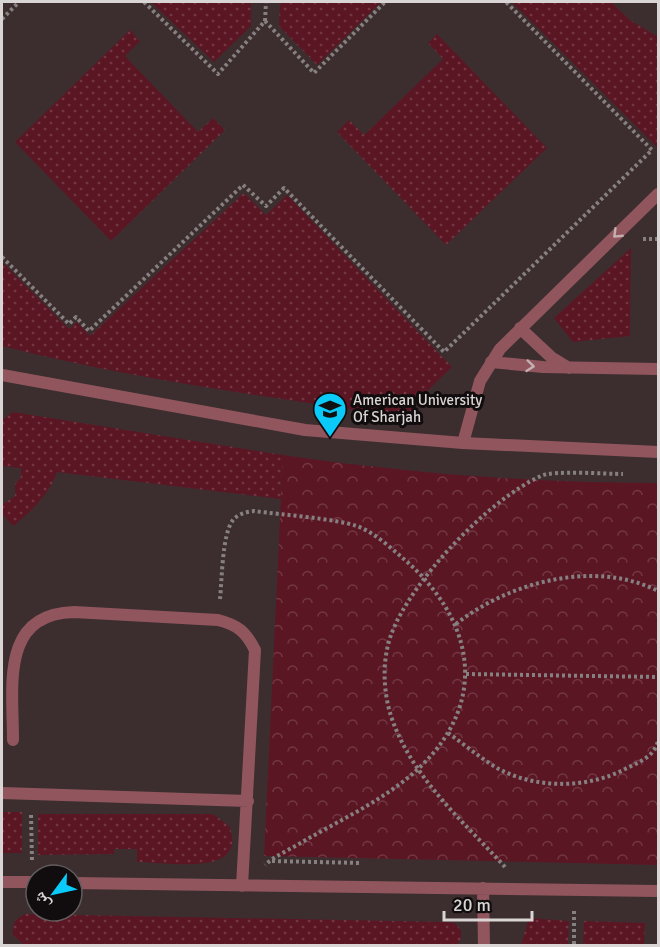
<svg xmlns="http://www.w3.org/2000/svg" width="660" height="947" font-family="Signika,'Noto Naskh Arabic',sans-serif">
<defs>
<pattern id="grass-dots" width="8" height="8" patternUnits="userSpaceOnUse" patternTransform="scale(1.5)"><rect width="8" height="8" fill="#5b1624"/><path d="M2 2h.1M6 6h.1" fill="none" stroke="#723743" stroke-width="1.8" stroke-linecap="round"/></pattern>
<pattern id="park-crowns" width="20" height="18" patternUnits="userSpaceOnUse" patternTransform="scale(1.5)"><rect width="20" height="18" fill="#5b1624"/><path d="M2 6a3 3 0 1 1 6 0M12 15a3 3 0 1 1 6 0" fill="none" stroke="#723743"/></pattern>
</defs>
<rect width="100%" height="100%" fill="#2b2324"/>
<path fill="#3c2e2f" fill-rule="evenodd" d="M2,2H658V945L2,946ZM36,875H72V911H36Z"/>
<path fill="url(#grass-dots)" d="M151,2H251V26L214,62Z
M280,2H381L317,65L279,26Z
M512,2H611L630,20L658,37V148Z
M130,30L140,41L125,56L198,132L213,118L225,130L111,241L15,142Z
M437,34L547,148L446,245L337,132L349,120L364,135L443,59L428,43Z
M244,193L266,215L287,195L452,367L422,396L408,418C272,397 135,380 2,346V262L69,329L77,322L90,336Z
M631,248L630,336L573,342L554,318Z
M13,412L283,455L281,499L57,472C50,493 31,512 13,526L2,514V505L15,496V484L21,477V468L2,466V420Z
M2,812H22V853H2Z
M38,814H213L229,826C250,878 167,862 137,862V849H114V854L38,855Z
M25,914L446,922L455,923L461,930V939L456,946L24,945L13,935C12,924 15,919 25,914Z
M529,918L569,921L568,945H521Z
M584,921L645,923L644,945H583Z"/>
<path fill="url(#park-crowns)" d="M283,455C408,473 532,483 658,483V865L264,856Z"/>
<g fill="none" stroke-linecap="round" stroke-linejoin="round">
<path stroke="#868080" stroke-width="4" stroke-dasharray="3 3" stroke-linecap="butt" d="M144,2L218,74L265,21L314,73L385,2
M2,19L19,2
M265,21L266,2
M643,239H658
M2,257L69,324L76,317L89,331L243,185L266,206L284,188L444,352L652,150L506,2
M220,599C222,580 222,534 233,520C238,514 246,512 254,511C283,515 331,518 357,526C375,533 391,548 405,560C474,620 490,701 419,768C386,799 342,819 304,841C291,849 276,855 265,865
M456,624C509,582 595,559 658,591
M466,674L658,677
M448,733C464,744 480,758 497,768C535,789 587,789 625,769C639,762 654,757 658,741
M31,815L32,861
M272,861L361,863
M505,867C463,821 411,777 391,716C383,691 382,660 391,635C410,582 489,499 541,476C553,470 606,474 623,474
M574,911V946"/>
<path stroke="#91565d" stroke-width="12" d="M13,740C13,686 0,614 74,612L218,620C238,625 246,632 255,650L242,886
M2,793L248,801
M2,882H36
M72,883L658,891
M483,888L484,946"/>
<path stroke="#91565d" stroke-width="12" d="M520,328L551,357L569,368
M491,362L543,367L658,369
M463,443L480,381L500,349L658,194"/>
<path stroke="#91565d" stroke-width="12" d="M2,375L305,430L463,443L658,452"/>
</g>
<defs><path id="oneway-chevron" d="M-2-3.5L2.5 0L-2 3.5" fill="none" stroke-width="1.6" stroke-linecap="round" stroke-linejoin="round" transform="scale(1.5)"/></defs>
<g stroke="#c4afb1">
<use href="#oneway-chevron" transform="translate(617 234) rotate(136)"/>
<use href="#oneway-chevron" transform="translate(530 366) rotate(6)"/>
</g>
<defs>
<g id="university-pin" transform="scale(1.725)"><path d="M0 17L-7.5 6A9.5 9.5 0 1 1 7.5 6Z" fill="#0acafa" stroke="#110d0e"/><path d="M0-5L7-2L0 1L-7-2ZM-4 1L0 2.5L4 1V4Q0 6-4 4Z" fill="#111"/></g>
</defs>
<g fill-rule="evenodd">
<use href="#university-pin" x="330" y="409"/>
</g>
<g text-anchor="middle" stroke-width="6" stroke-linejoin="round" paint-order="stroke">
<g font-size="15" fill="#dad5d5" stroke="#110d0e" text-anchor="start">
<text x="353" y="405">American University<tspan x="353" dy="17">Of Sharjah</tspan></text>
</g>
</g>
<rect width="660" height="947" fill="none" stroke="#dad5d5" stroke-width="6"/>
<g transform="translate(54 893) rotate(237)"><circle r="28" fill="#110d0e" stroke="#615d5e" stroke-width="1.5"/>
<path d="M0-4.5L10 22L0 15L-10 22Z" fill="#0acafa"/>
<text y="-9" font-size="16" font-weight="bold" text-anchor="middle" fill="#dad5d5">ش</text>
</g>
<path d="M444 911v9h88v-9" fill="none" stroke="#dad5d5" stroke-width="3"/>
<text x="453" y="911" font-size="18" fill="#dad5d5" stroke="#110d0e" stroke-width="4.5" paint-order="stroke">20 m</text>
</svg>
